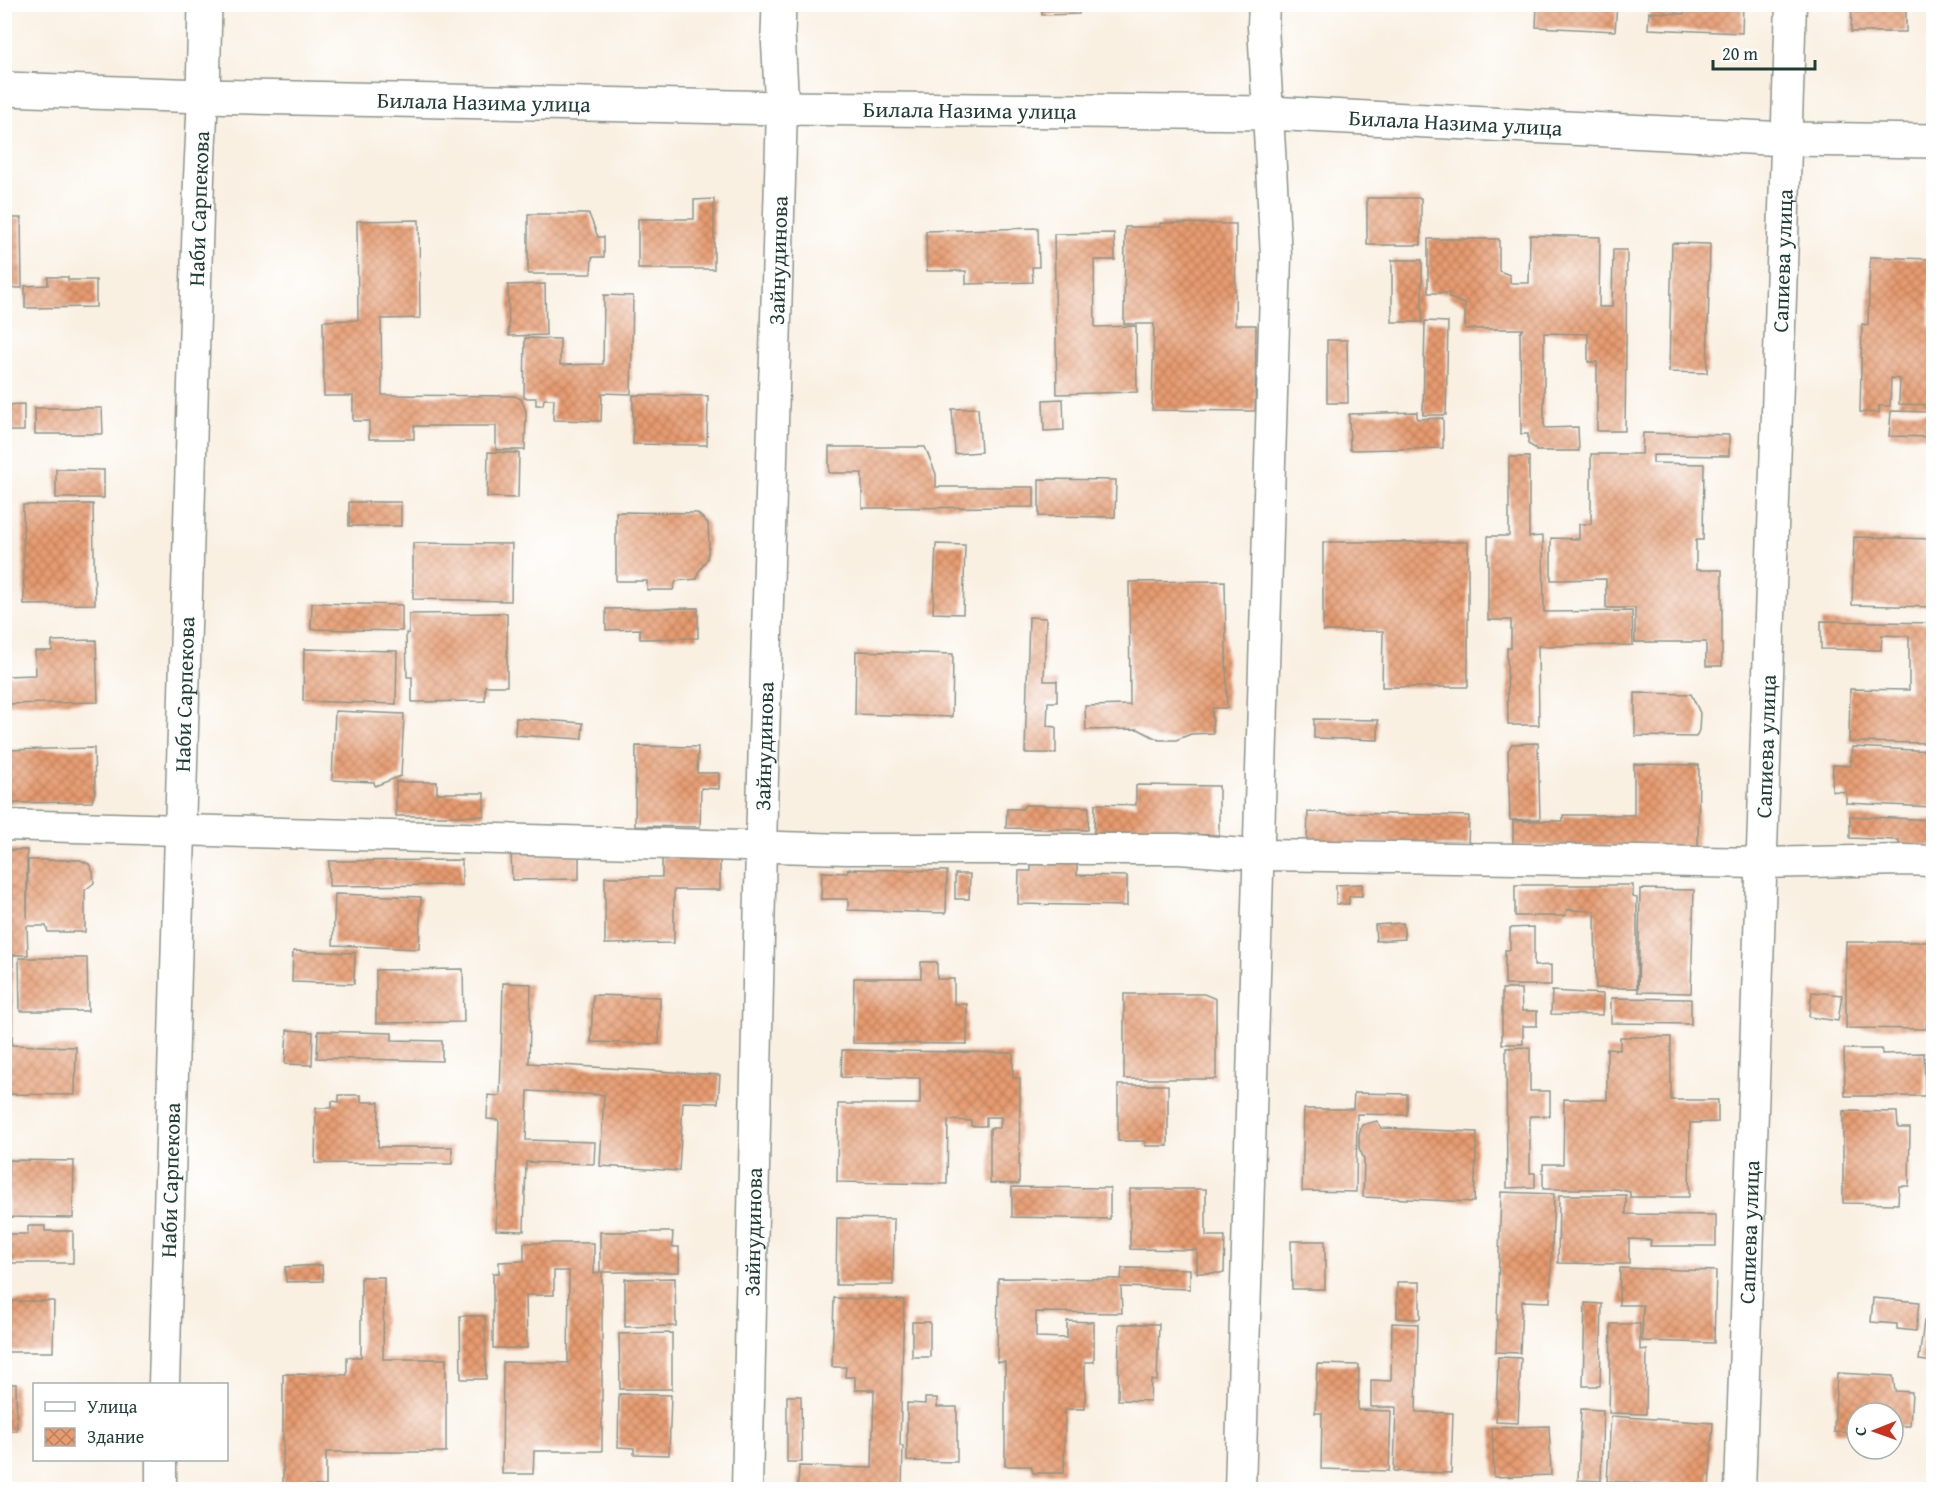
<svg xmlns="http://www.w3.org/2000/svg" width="1938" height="1494" font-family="'Gentium Book Plus',serif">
<defs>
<pattern id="building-cross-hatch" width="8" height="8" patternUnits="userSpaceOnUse" patternTransform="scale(1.5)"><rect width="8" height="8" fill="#e79b70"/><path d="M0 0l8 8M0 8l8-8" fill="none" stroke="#bb805d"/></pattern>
</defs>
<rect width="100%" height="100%" fill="#fff"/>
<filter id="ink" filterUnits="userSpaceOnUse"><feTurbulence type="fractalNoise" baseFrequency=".0167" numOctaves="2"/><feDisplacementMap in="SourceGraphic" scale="12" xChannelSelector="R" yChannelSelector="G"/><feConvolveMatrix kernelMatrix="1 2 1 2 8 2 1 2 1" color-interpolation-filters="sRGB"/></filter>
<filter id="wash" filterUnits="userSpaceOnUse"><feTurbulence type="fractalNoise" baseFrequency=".008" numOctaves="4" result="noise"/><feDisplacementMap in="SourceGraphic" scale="24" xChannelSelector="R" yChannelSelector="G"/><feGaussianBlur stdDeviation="1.35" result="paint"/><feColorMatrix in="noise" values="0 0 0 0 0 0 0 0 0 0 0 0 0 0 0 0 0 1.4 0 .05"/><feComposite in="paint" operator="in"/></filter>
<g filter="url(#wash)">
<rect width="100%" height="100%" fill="#f9f0e2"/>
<g id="blocks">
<path fill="url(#building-cross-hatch)" d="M1042,4H1079V14L1042,15Z
M1537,4H1617L1615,31L1536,27Z
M1685,4H1743L1742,33L1648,29L1649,12L1684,14Z
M1852,4H1906V32H1851Z
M1367,198H1421V245H1367Z
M714,199V269H638V219H694V200Z
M528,214H589L598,237H604V257H592L591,274H528Z
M4,218H21L22,288H4Z
M419,220L420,318L381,319L382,395L515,396L521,399L526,411L525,450H496V426H414V439H369V421H353V396H324L323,321L358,320L357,221Z
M1160,223L1236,224L1235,325H1256L1255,411L1152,410L1154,324H1124L1125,227H1160Z
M1038,228L1039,267H1032L1033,282L966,284V271H927L926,231Z
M1114,233L1115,260H1094L1095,327L1136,326L1137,392L1057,394L1054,234Z
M1530,235L1600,237L1599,307H1612L1613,250H1627L1625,431H1597V362H1588V334L1544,333V428L1578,427L1579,451H1536L1535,448L1528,444V434H1521L1520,333L1523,329H1465V304L1449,298V293H1428V239H1499V271L1510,275V283H1529Z
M1672,243L1710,244L1707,373L1669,372Z
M1870,257L1930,259L1929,326H1934V405L1899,404L1900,379L1891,378L1890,406H1879V413L1860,412L1862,324L1868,325Z
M1392,260H1422V322H1392Z
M48,277H68V280H96V307L25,308V286L48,285Z
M545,284L546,335L509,336L508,285Z
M604,295L633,296L631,394L602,393L601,421L553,420L554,399H544L543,405H536V398H524L525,338L560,339V365L603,364Z
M1425,321L1448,322L1446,415H1423Z
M1327,340H1347L1348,403H1327Z
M633,395L708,396L707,445L633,444Z
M1063,399L1064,430L1044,431L1043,400Z
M24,404V431H4V405Z
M35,408H102L103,434H35Z
M978,408L981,452L955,454L952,409Z
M1891,411L1934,412V437L1889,436Z
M1417,412V419L1443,418V448L1350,450L1349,414Z
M1643,433L1729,435V456L1653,455V463L1704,464L1703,540H1696V570H1722V666H1706V642H1635V608H1606V579L1551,580V538L1579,539V524H1591V454H1642Z
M829,447H925L936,474V487H1034V507L862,508V473H829Z
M488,452L519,453L518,498L487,497Z
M1509,457H1529V537L1543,536L1544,612L1632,611L1633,645L1538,646L1539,725H1508L1507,648H1511V620H1488V536H1509Z
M56,469L104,470V498H56Z
M1039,479L1116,480L1115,517L1039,516Z
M349,502H401V526H349Z
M93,504L95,604L24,605L23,505Z
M616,512L697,513L708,523L709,545L707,559L698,573L697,579L676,581L673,590H647V581H616Z
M1854,537L1934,539V607L1852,605Z
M1323,542H1468V687H1382L1383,631H1323Z
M413,543L512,544L511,601L413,599Z
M936,544L965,545L963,614L933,613Z
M1225,581L1227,708H1212L1213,733L1191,734L1176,740H1159L1138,729L1086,730L1085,706L1130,705L1129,582Z
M312,603L402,605V631L311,629Z
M698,608V638L640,639V629L606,630V609Z
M507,613V686H485V701L412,702V677H407L406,633H409V614Z
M1029,617L1046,618L1044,681H1057V702H1048L1047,726L1056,727V753H1025Z
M1821,621L1934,623V743L1849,742L1850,689L1909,690V636L1882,635L1881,650L1821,649Z
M96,640L98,702L4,704V676L36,675L35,651H52V641Z
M304,649L397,651L396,704L303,701Z
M856,651L953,654L952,717L855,714Z
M1635,693L1691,694L1700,713L1699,730L1696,737L1635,736Z
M335,711L404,714L401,776L375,786L374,782L332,780Z
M516,718L583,723L582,739L515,735Z
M1314,719L1378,720V740L1314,738Z
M1538,743L1540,819L1510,820L1508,751L1512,744Z
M636,746L698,747L697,773H719V789L701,788L700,827L635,826Z
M1852,747L1934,751L1932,807L1846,803V792L1832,791L1833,765L1851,766Z
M94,748L95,792L92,802L4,803V750Z
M1634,764L1699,765L1698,847L1513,846V821H1563V815H1634Z
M396,782H437V793H484V816H396Z
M1136,785L1219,786V835L1094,833L1095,804L1136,805Z
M1025,805L1089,807L1088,830L1006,828L1007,809H1022Z
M1308,812L1469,816L1468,846L1307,843Z
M1850,816L1934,820V846L1899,845V840L1850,838Z
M579,849V879L512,880L511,850Z
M4,850H27V919L28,860H80L89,864L93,872L94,883L85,890V932H48L46,926H27L28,955H13L12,1045L76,1047L75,1095L4,1094Z
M662,857H720V890H674V943L605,944V877H662Z
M462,860V885L329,886V861Z
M1031,861H1077V875L1127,876V906L1018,904L1019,871H1031Z
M848,869L947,871L946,913L848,910V899H821L822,872L847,873Z
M955,874H970L969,899H955Z
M1362,884V896H1349V904H1336V885Z
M1515,885H1633V897L1637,898V988H1596L1595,911L1567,910L1564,916H1515Z
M1640,889L1694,890L1691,993L1638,992Z
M335,894L421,897L419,949L333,945Z
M1403,923L1405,939L1376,941L1375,925Z
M1534,927V966L1551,965V985H1505V950H1510V928Z
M1846,942H1934V1020H1927L1926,1029L1846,1028Z
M293,951L355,953L354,984L292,982Z
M19,958H87L88,1011H20Z
M921,962H937V979H954V1004H967V1044L853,1043L854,978H921Z
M463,969L464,1022L376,1023V970Z
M503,983L531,984L529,1063L720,1075L718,1103L683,1102L679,1171L600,1166L604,1095L528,1091L526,1140L595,1142L594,1164L526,1162L524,1231L496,1230L499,1120L487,1119L488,1095L500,1096Z
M1502,989H1521L1522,1011H1537V1026H1523V1044H1502Z
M1552,991L1603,994L1602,1015L1551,1014Z
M1812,992L1842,995L1838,1021L1809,1017Z
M1124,994H1204L1216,999V1079H1124Z
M593,995L660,997L659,1044L591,1042Z
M1611,998L1691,999V1024L1611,1023Z
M287,1030L313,1032L312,1065L285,1064Z
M318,1031L392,1033V1040L442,1041V1061L317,1058Z
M1620,1037H1671V1100H1718V1122L1690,1123L1689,1197H1630V1192L1618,1189H1543V1164H1563L1564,1099L1607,1100V1049L1620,1050Z
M1530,1047V1091H1550V1116H1530V1173H1535V1187L1507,1188L1506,1048Z
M1844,1049H1882V1054L1924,1053L1925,1096H1845Z
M842,1050L1013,1053V1078H1020L1019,1184L990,1183V1128H1000L1001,1117H986V1126H971V1121L948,1120L947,1184L837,1182L838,1104H920V1078L841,1077Z
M1118,1085H1168V1146H1145V1141H1118Z
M1354,1093L1407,1094V1115L1357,1114L1356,1192L1302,1191L1304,1109H1353Z
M339,1095H361V1102H379L378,1147H452V1164L315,1163L316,1108H332V1101L339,1102Z
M1843,1111L1897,1112L1898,1128H1910L1909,1186H1899L1898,1204L1843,1203Z
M1377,1121L1381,1128L1477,1132L1474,1202L1363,1197L1364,1159L1359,1148V1134L1362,1125Z
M8,1160L74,1161L73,1218L8,1217Z
M1012,1187L1110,1188V1219L1012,1217Z
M1130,1189H1206V1236H1225L1224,1273H1197V1250L1130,1249Z
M1501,1192L1554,1194L1550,1302L1522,1301L1520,1353L1496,1352Z
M1559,1195H1626V1214L1716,1215V1246H1650L1651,1240L1629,1239V1264L1558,1263Z
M837,1218L894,1219L893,1285H836Z
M28,1226H45V1231H73V1263H4V1234H28Z
M600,1232H673L672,1247H679V1272H602V1451H534L533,1474H502L503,1362L568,1363L569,1271H554V1295H526L527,1348H493V1273H499V1262L524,1261V1243H594V1274L600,1272Z
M1291,1241H1325V1289H1292Z
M322,1265L323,1281L286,1282L285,1267Z
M1122,1268L1190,1269V1289L1121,1287L1122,1313L1036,1312V1337L1067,1338V1321L1094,1322V1362H1085V1409H1065L1064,1473H1033L1031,1466H1005V1362H997L998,1278L1121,1279Z
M1620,1268L1716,1271L1714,1343L1642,1341L1643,1305H1619Z
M361,1277H384L383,1359H446V1452H326V1486L283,1485V1374L347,1375V1357H361Z
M675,1278L676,1326L625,1327V1279Z
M1397,1282H1420V1319L1397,1318Z
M834,1298L904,1300L900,1446H903L902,1490L798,1488L799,1466L872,1468L874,1390H855V1377H845L846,1367H832Z
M1873,1298L1919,1302L1916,1331L1897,1329V1324L1871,1322Z
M6,1301H54L53,1352H6Z
M1585,1303L1602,1304L1600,1386H1583Z
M460,1316H485L486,1379H461Z
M1924,1321L1934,1322V1362L1919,1360Z
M912,1322H930V1357H912Z
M1392,1323L1418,1324L1416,1412L1453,1413L1451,1473L1394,1471L1396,1407H1371V1380L1391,1381Z
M1119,1324H1159L1157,1381L1151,1380L1150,1401L1118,1400Z
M1611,1324H1640V1350L1647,1349L1646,1414L1609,1413Z
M672,1333V1389H620L619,1334Z
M1498,1357L1521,1358L1518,1423L1496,1422Z
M1317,1364L1359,1365L1358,1410L1391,1411L1389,1471L1321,1469L1322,1413H1315Z
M1837,1373L1893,1376L1895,1391L1912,1392L1910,1426H1898V1436L1893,1435V1413H1857V1433L1834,1432Z
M4,1384H16L17,1431H4Z
M619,1394L671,1395L669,1455L634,1454V1448L618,1447Z
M787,1396H801L802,1462H787Z
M925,1398H937V1407H957V1462L907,1461V1403L925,1404Z
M1581,1409L1603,1410L1601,1481L1578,1480Z
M1611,1416L1713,1423L1709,1490H1672V1485L1607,1481Z
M1549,1426L1551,1475L1494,1477L1492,1428Z"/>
</g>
</g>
<g filter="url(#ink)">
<use href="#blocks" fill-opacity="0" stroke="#8c968b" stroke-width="1.5"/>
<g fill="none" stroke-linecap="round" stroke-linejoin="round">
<g stroke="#8c968b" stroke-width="33">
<g id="street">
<path d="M4,825L847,849H1179L1258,855L1762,863L1903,860L1934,861"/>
<path id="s1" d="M164,1384L199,178L203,96"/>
<path d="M161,1490V1460"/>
<path id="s2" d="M747,1490L761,845L782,108"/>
<path d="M1240,1490L1276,256L1263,26L1264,4"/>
<path id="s3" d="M1740,1490L1791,4"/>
</g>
</g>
<g stroke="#8c968b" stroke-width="36">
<g id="secondary">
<path d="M779,4L778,35L782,108"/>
<path id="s4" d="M4,89L203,96L782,108L1268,113L1788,139L1934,141"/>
<path d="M203,96L205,4"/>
</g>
</g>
<use href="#street" stroke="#fff" stroke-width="30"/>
<use href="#secondary" stroke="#fff" stroke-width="33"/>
</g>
</g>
<g text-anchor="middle" stroke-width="6" stroke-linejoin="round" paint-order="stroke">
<g font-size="22" fill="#1f3d34" stroke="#fff">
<text dy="8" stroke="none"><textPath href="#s4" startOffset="480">Билала Назима улица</textPath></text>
<text dy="8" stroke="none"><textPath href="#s4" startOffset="966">Билала Назима улица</textPath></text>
<text dy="8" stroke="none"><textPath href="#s4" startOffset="1452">Билала Назима улица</textPath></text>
<text dy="8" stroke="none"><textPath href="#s1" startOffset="1176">Наби Сарпекова</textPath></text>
<text dy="8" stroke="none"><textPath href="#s2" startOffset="1230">Зайнудинова</textPath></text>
<text dy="8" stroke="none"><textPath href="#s3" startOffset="1230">Сапиева улица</textPath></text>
<text dy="8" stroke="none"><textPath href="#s1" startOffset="690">Наби Сарпекова</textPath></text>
<text dy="8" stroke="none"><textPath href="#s2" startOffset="744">Зайнудинова</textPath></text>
<text dy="8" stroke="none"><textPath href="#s3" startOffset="744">Сапиева улица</textPath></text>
<text dy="8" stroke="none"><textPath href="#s1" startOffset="204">Наби Сарпекова</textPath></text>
<text dy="8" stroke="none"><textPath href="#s2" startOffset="258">Зайнудинова</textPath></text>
<text dy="8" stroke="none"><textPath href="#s3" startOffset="258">Сапиева улица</textPath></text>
</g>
</g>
<rect width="1938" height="1494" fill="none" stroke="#fff" stroke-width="24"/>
<rect x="33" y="1383" width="195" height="78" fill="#ffffff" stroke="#a5b1ae" stroke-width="1.5"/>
<rect x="45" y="1402" width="30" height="9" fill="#ffffff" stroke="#a5b1ae" stroke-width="1.5"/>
<text x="87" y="1413" font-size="18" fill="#1f3d34">Улица</text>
<rect x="45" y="1428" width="30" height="18" fill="url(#building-cross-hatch)" stroke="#a5b1ae" stroke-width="1.5"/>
<text x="87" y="1443" font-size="18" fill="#1f3d34">Здание</text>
<g transform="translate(1875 1431) rotate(269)"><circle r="28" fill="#ffffff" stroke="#a5b1ae" stroke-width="1.5"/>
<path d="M0-4.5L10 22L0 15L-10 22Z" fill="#c8321e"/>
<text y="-9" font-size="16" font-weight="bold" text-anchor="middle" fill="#1f3d34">С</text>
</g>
<path d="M1713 60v9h102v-9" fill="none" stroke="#1f3d34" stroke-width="3"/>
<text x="1722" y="60" font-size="18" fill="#1f3d34" stroke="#ffffff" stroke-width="4.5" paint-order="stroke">20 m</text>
</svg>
